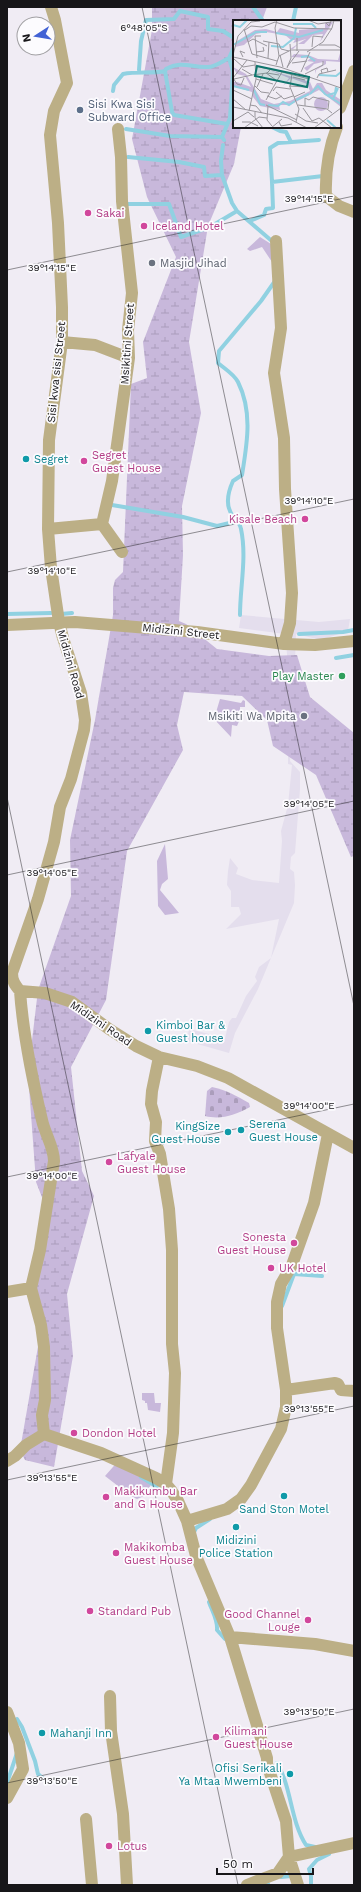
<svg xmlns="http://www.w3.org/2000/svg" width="361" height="1892" font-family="'Work Sans',sans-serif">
<defs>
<pattern id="wetland-marsh" width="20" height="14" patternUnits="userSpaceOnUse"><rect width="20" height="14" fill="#c8b8db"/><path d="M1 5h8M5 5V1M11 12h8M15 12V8" fill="none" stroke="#ab9dbb"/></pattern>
<pattern id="cemetery-stones" width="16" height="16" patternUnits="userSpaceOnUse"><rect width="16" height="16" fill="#c8b8db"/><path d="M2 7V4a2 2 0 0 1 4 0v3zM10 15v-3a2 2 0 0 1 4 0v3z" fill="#ab9dbb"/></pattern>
</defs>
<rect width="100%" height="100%" fill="#f0ecf4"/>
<path fill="#e4deed" d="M241,615L319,622L350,619L348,631L321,640L296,634L292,745L290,761L300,772V789L295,853L291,857L290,869L294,872L295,885L294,903L258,989L235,1033L229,1053L187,1041L189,1029L225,1038L229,1022L232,1018H236L246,996L257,981L255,977L259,967L271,958L279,919L226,929L241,914L239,907H231V891L227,885L228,871L230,858L238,868L236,874L252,880L279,883L282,841L281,831L288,805L292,765L288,764V759L287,654L285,634L239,628Z"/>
<path fill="#c8b8db" d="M260,237L271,244L272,262L262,247L250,251L247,249Z
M220,699L241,703L243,700L245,701V707H240V719L237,726L232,725L231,737L214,719Z
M165,844L168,879L162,884L160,890L179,913L165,915L158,906L157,861Z
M142,1393H154L155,1403H161L160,1412L148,1410L147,1403H145V1401L142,1400Z
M120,1459L154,1480L144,1496L137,1499L131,1496L105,1476Z"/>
<path fill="url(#wetland-marsh)" d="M152,7H267L262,21H234V127H241L234,164L208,226L189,342L201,413L182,506L183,555L179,621L186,624L217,649L269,656L297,655L310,697L354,733V856L351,857L316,775L273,746L267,720L242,696L184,692L177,725L183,750L127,851L106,1000L71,1067L82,1171L94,1196L67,1294L73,1356L54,1467L25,1460L20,1450L40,1335L35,1296L45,1205L36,1182L28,1074L38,990L71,896L70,840L95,720L113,615V588L115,580L123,572L131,384L147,378L143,342L176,257L147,197L132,139L152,30Z"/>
<path fill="url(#cemetery-stones)" d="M212,1087C226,1090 237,1096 249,1103L250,1107C235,1115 221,1120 205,1116L207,1091Z"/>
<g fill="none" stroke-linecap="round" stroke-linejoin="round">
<path stroke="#90d1e1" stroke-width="4" d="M253,7L263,21
M293,21L296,7
M139,70L141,41L146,20L174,19L180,11L208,17V29L223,31L234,38
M165,71L166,69C182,60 192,68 208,67C215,67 223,61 229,58
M113,91L114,85L123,74C138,71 152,74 165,71L172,112L174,115L227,124
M272,127L280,131L286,132L291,142
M126,129L170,136L222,137
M224,140L222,137L230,118L233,72L229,58L234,47
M223,145L221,161L222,175L232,203L237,211L273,242
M128,157L179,162L204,167L205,176L222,175
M272,182L270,148L278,143L319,140
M126,204H169L181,237L210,227L237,211
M250,221L264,215L266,209L273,208L272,182L323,176
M112,505L183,517L217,526L238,521
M60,612L61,614L72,613
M7,614L51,613
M240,615C240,587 247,557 241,529C240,523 237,520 233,516C225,506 228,492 233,481L242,475C247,444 253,412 238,382C234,374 225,369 218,363L219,351L261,301L275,281
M299,634L343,632L354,630
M336,658L354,655
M282,1306L294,1274L322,1276
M141,1477L167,1493
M193,1534L196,1528L210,1519
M209,1602C212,1611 218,1620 217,1630L225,1639
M17,1719L22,1727L35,1761L38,1774L46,1781
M277,1763C292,1788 290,1820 306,1845L315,1847
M7,1783L17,1753
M281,1877L291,1876L293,1879
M266,1885L268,1884
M311,1885V1876L309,1869L317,1860L329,1854"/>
<path stroke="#bcaf86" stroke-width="12" d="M51,7L55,20L67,83L54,111L50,135L58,223L62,307V342L49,440L48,529L51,568L59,622L63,638L81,693L85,720L84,730L71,779L60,807L54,842L38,899L12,973C12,981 15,985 20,991L45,993L72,1002L109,1029L136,1046L159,1057L197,1066L228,1078L354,1148
M340,108L354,71
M337,127C328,150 325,171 326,196L339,206L354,212
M118,129L121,157L122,201L132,293L128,330L129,358L112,481L102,524L122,552
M276,241L281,328L274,373L284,438L285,489L292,593L290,623L284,644
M62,342L95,345L129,358
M48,529L102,524
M7,625L75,622L197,632L284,644L315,645L354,641
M159,1057L152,1091L151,1104L156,1122L155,1141L160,1154L169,1209L172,1250V1344L175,1373L173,1433L166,1484
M7,1292L31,1288
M286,1390L335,1383L338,1384L341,1390L354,1391
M44,1434L101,1453L156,1478L166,1484L171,1490L178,1501L187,1521L196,1556L230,1637L267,1758V1764L286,1821L289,1857L298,1885
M7,1461L15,1456L26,1445L44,1434L42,1415L45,1400L44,1347L41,1325L31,1288L40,1250L54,1161C54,1147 45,1134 42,1120C32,1078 23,1034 20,991
M187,1521L227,1509L241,1499L251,1485L281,1429L286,1407V1390L277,1328V1302L281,1284L292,1265L314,1203L328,1134
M230,1637L315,1644L354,1651
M110,1696L111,1731L123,1814L127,1885
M7,1712L19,1743L23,1769L7,1798
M86,1819L92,1885
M247,1885L278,1873L289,1857L354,1843"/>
</g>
<path fill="none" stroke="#171619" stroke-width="1" stroke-opacity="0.45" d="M142,7L354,1006M7,270L354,196M7,572L354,499M7,797L238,1885M7,875L354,801M7,1177L354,1104M7,1480L354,1406M7,1783L354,1709"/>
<circle fill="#5c6f8a" stroke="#fcfbfe" stroke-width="1.5" cx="80" cy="110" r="4"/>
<g fill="#d1479c" stroke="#fcfbfe" stroke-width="1.5">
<circle cx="88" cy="213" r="4"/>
<circle cx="144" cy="226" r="4"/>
<circle cx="84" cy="461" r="4"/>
<circle cx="305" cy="519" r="4"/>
<circle cx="109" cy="1162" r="4"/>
<circle cx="294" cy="1243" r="4"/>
<circle cx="271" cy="1268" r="4"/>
<circle cx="74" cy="1433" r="4"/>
<circle cx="106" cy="1497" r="4"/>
<circle cx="116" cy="1553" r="4"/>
<circle cx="90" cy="1611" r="4"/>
<circle cx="308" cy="1620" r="4"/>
<circle cx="216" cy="1737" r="4"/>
<circle cx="109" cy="1846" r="4"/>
</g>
<g fill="#6b7280" stroke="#fcfbfe" stroke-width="1.5">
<circle cx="152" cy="263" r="4"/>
<circle cx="304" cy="716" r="4"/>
</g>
<g fill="#0f9aa8" stroke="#fcfbfe" stroke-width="1.5">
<circle cx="26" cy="459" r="4"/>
<circle cx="148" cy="1031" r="4"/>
<circle cx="241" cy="1130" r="4"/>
<circle cx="228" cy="1132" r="4"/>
<circle cx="284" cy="1496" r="4"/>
<circle cx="236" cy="1527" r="4"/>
<circle cx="42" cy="1733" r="4"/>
<circle cx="290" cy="1774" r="4"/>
</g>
<circle fill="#2e9e5b" stroke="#fcfbfe" stroke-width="1.5" cx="342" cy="676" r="4"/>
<g text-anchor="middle" stroke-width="3.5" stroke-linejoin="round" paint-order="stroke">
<g font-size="11" fill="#4e5e75" stroke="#fcfbfe" text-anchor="start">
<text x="88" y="108">Sisi Kwa Sisi<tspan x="88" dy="13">Subward Office</tspan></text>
</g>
<g font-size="11" fill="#b23c85" stroke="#fcfbfe" text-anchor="start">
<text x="96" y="217">Sakai</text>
<text x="152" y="230">Iceland Hotel</text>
<text x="92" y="459">Segret<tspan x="92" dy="13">Guest House</tspan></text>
<text x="297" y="523" text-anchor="end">Kisale Beach</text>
<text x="117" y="1160">Lafyale<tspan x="117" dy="13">Guest House</tspan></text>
<text x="286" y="1241" text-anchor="end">Sonesta<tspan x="286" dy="13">Guest House</tspan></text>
<text x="279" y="1272">UK Hotel</text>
<text x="82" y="1437">Dondon Hotel</text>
<text x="114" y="1495">Makikumbu Bar<tspan x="114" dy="13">and G House</tspan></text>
<text x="124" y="1551">Makikomba<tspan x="124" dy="13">Guest House</tspan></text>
<text x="98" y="1615">Standard Pub</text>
<text x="300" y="1618" text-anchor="end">Good Channel<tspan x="300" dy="13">Louge</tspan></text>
<text x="224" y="1735">Kilimani<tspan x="224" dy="13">Guest House</tspan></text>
<text x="117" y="1850">Lotus</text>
</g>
<g font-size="11" fill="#5b616d" stroke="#fcfbfe" text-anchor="start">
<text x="160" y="267">Masjid Jihad</text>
<text x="296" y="720" text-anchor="end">Msikiti Wa Mpita</text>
</g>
<g font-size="11" fill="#171619" stroke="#fcfbfe">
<text transform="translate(127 344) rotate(-86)" y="4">Msikitini Street</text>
<text transform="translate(56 372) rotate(-84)" y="4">Sisi kwa sisi Street</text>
<text transform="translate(181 631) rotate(6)" y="4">Midizini Street</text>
<text transform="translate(71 664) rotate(74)" y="4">Midizini Road</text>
<text transform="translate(101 1023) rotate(34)" y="4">Midizini Road</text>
</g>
<g font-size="11" fill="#0d838f" stroke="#fcfbfe" text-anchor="start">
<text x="34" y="463">Segret</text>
<text x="156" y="1029">Kimboi Bar &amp;<tspan x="156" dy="13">Guest house</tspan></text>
<text x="249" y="1128">Serena<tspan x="249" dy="13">Guest House</tspan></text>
<text x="220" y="1130" text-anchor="end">KingSize<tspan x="220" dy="13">Guest House</tspan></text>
<text x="284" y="1513" text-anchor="middle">Sand Ston Motel</text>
<text x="236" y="1544" text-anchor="middle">Midizini<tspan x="236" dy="13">Police Station</tspan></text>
<text x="50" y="1737">Mahanji Inn</text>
<text x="282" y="1772" text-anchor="end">Ofisi Serikali<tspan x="282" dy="13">Ya Mtaa Mwembeni</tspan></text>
</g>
<g font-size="11" fill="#27864d" stroke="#fcfbfe" text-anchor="end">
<text x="334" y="680">Play Master</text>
</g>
</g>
<g transform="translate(233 20)">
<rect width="108" height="108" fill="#f0ecf4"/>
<path d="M100,2L87,22L90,14L80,15L71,24H65L60,29H57L73,19L60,23L62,20H58L52,15L33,12L23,14L11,25L2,27L4,21L22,10L33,9L44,12L47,8L66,13V10L92,8V3ZM108,30V42L93,41V44L83,50L82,54V50L91,44L90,42L81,44L74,51L71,48L81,42L74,41L78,38L58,37L61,34L75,35L85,39L105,40ZM0,47L13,54L28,79L41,84L57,81L77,71L74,64L58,58L50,66L56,58L36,50L77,62L80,69L84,63H89L93,70L108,80V87L86,70L57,85H46L47,90L27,86L20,77L19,72L0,66V62H4L18,67L12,56L4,54Z" fill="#c8b8db"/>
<path d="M81 84a7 7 0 1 1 14 0a7 7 0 1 1-14 0Z" fill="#c8b8db"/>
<path fill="none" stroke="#90d1e1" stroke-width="2" d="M60,4H79L83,8M0,5L7,7L14,0M43,13L66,17L90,10M0,25L23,12H34M38,26L50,27L61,18L63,8M68,37L75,36L82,41M86,55L103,56L108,52M0,66L16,70M21,70L27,84L32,85M77,74L85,66L92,74L108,84M95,75L102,73L103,67M100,79L105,68M63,80L76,74M35,85L45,86L50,82L56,85L62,81M94,100L103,108"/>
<path fill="none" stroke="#99969c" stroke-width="1" d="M75,0L85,4L98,2M93,3L96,6L98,1H108M11,9L19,34L44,41M12,10L18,6L29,7L42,2L61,8L99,9M30,21L46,24L48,29L56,31M15,22L20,19L34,26M86,25H102L108,28M79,27L80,16L90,17M64,31V18M23,32L31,31L30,27M74,32L90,22L99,8L101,0M0,35L5,16L18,2L27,1M47,35L50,47M46,36L58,30H108M0,37L47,47L108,68M10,37L7,31L12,33M24,38L22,16H28M35,38L36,22M1,39L10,47M59,43L74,41M43,45L46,36L42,8L44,0M22,46L49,52M10,47L22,45M54,47L66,31M54,48L58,38L57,24M9,49L19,55L34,53L37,50M68,52L77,32M33,53L43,60M34,53L46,55M89,53L88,50L94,48L95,52M59,54L57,67L66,89L63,102M72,54L90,45V41M60,57L72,60M0,58L14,40M0,58L4,64L8,65L11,58M84,58L86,54L103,50M1,59L19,55M23,59L40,64M22,66L28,72L36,73M56,66L73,67M24,67L30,54M0,70L19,79M40,71L43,67L57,69M43,72L51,79L60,76M34,76L43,79L49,76M61,77L72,72M0,79L13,90M33,80L49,52L76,59M17,85L23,86L29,93M33,85L64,100M65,85L94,89L99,93M35,86L34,100L39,106M72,86V78L76,80L80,77L96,81L95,89M0,87L55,98L74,108M70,88L79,101M16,91L23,59L22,42M22,92V98L30,108M62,94L73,101L85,103M0,101L15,92L21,97M79,101L86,98L99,108M9,102H17L25,106M46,102L48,106L59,104M11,108L26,97L34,98M38,108L49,99M81,108L108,88"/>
<path fill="#0f766e" fill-opacity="0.15" stroke="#0f766e" stroke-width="2" d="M24,46L76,57L74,67L22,56Z"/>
<rect width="108" height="108" fill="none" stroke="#171619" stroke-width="2"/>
</g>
<g font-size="10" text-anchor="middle" fill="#171619" stroke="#fcfbfe" stroke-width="3.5" stroke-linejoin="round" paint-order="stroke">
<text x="144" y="31">6°48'05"S</text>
<text x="309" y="202">39°14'15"E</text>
<text x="52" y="271">39°14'15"E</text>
<text x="309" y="504">39°14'10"E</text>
<text x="52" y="574">39°14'10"E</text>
<text x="309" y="807">39°14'05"E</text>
<text x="52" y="876">39°14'05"E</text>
<text x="309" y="1109">39°14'00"E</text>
<text x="52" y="1179">39°14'00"E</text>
<text x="309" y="1412">39°13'55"E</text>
<text x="52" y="1481">39°13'55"E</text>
<text x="309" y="1715">39°13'50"E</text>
<text x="52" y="1784">39°13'50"E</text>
</g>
<rect width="361" height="1892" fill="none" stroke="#171619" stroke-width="16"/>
<g transform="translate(36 36) rotate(258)"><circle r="19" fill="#fcfbfe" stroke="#a09fa2"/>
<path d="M0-3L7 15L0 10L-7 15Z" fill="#4262d5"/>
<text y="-6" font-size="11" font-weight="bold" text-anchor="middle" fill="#171619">N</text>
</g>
<path d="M217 1868v6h96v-6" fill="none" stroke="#171619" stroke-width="2"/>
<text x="223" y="1868" font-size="12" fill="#171619" stroke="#fcfbfe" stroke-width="3" paint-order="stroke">50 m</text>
</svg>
